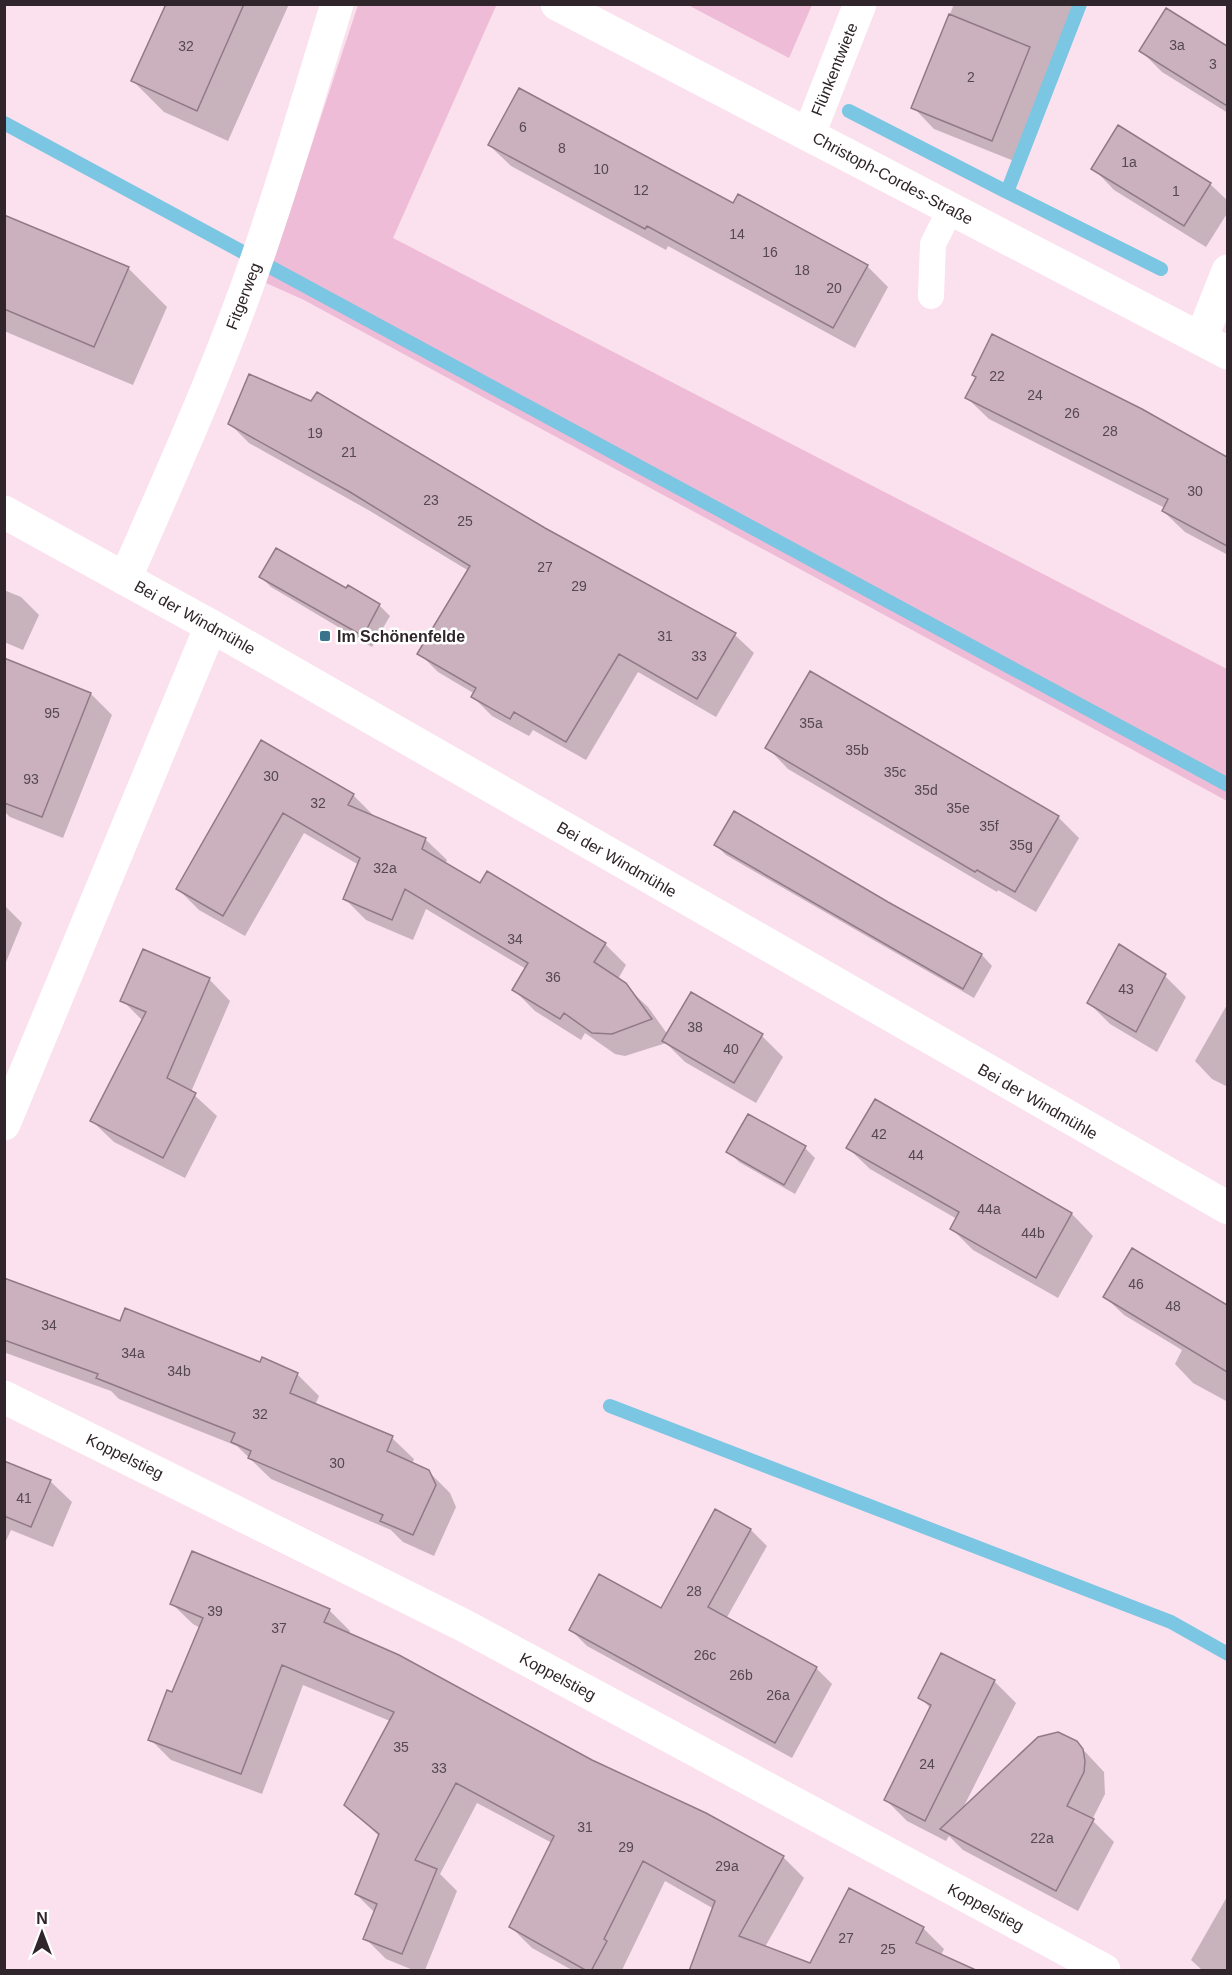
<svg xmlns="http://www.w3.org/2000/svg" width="1232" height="1975" font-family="Arial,sans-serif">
<rect width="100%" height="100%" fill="#fbe0ed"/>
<path fill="#eebcd6" d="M492,5L496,6L393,238L1227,669V801L304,300L266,283L358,5Z
M688,5H812L789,58Z"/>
<path fill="#0003" d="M168,4H289L228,141L164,112L133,81Z
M954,4H1082L1075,19L1072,18L1014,161L934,129L913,107Z
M1167,10L1228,48V113L1162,72L1141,51Z
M489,145L734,205L867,266L888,287L855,348L668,246L666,250L511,166Z
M1093,168L1210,184L1228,201V212L1206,247L1114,190Z
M4,216L128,268L167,307L133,385L4,331Z
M974,375L1141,411L1228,458V555L1185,532L1163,511L1165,508L989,419L967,398L977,378Z
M230,424L545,529L735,635L754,653L716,717L638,672L586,760L533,730L529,736L492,716L473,697L475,694L438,672L419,653L469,571L370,511L249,443Z
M261,577L347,590L379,605L390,616L372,647L271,587Z
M4,590L21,597L39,615L23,650L4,642Z
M91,694L112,715L63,838L10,817L4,811V756Z
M262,742L353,795L375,817L425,839L447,860L445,864L481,886L605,944L626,965L618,979L648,1007L668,1035L692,994L762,1036L783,1057L756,1103L685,1062L666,1043L625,1056L615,1054L585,1033L581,1040L535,1011L514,990L526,969L426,909L413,940L366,920L345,899L359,865L304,833L245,936L199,910L177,888Z
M767,747L1058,817L1079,838L1036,912L998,890L997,892L788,769Z
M716,845L887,904L982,955L992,966L974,998L726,855Z
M4,905L22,923L4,967Z
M1165,976L1186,997L1157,1052L1110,1024L1089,1003Z
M209,979L230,1001L191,1092L217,1116L185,1178L114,1142L92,1121L143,1021L122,1000Z
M1228,1003V1087L1212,1079L1195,1061Z
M875,1101L1072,1214L1093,1236L1058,1298L973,1250L952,1229L957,1219L870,1169L848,1148Z
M805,1148L815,1158L795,1194L739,1162L728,1151Z
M4,1280L120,1323L297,1374L319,1396L315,1405L392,1438L414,1459L412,1464L428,1471L450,1493L456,1507L434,1556L403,1542L391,1530L271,1479L237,1446L119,1399L111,1391L6,1353Z
M1105,1297L1219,1317L1228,1322V1402L1193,1383L1175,1364L1182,1350L1124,1315Z
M4,1462L50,1481L72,1502L53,1547L11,1530L4,1545Z
M751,1530L767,1546L726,1619L816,1668L832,1684L792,1758L587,1646L571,1630L661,1610Z
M193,1553L329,1610L350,1631L349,1634L398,1656L591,1761L706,1814L783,1857L804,1878L765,1947L811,1964L850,1890L923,1928L944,1949L941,1955L974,1970H691L714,1909L665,1881L622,1970H572L532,1948L511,1927L552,1843L477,1803L440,1874L457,1891L425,1970H413L386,1959L365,1938L375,1913L356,1894L380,1837L346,1805L390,1721L303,1685L262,1794L171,1760L150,1739L167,1692L173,1694L200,1628L193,1624L171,1603Z
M941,1655L995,1682L1016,1703L962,1810L1039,1739L1048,1734H1057L1076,1742L1104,1772L1105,1794L1092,1820L1114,1842L1078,1911L963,1850L949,1836L946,1841L907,1821L885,1799L931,1709L920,1697Z
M1228,1895V1970H1202L1191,1960Z"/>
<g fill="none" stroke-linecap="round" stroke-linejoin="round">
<path stroke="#7ac6e3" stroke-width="14" d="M849,111L1007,192L1080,4
M4,123L1228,785
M1007,192L1161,269
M610,1406L1171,1622L1228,1654"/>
</g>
<path fill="#cab1bd" stroke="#917a86" stroke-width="1.5" d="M166,4H244L197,111L131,81Z
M1166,8L1227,46V106L1139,51Z
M949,14L1030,47L992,141L911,108Z
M519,88L733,203L738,194L868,265L833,328L647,226L645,229L488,145Z
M1118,125L1211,183L1184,226L1091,169Z
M4,215L129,267L94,347L4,309Z
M992,334L1142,409L1227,457V546L1162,511L1168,499L965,398L976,377L972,375Z
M249,374L311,401L317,392L545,528L736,633L697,699L619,654L566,742L514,712L510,719L471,697L476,688L417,654L470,566L350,492L228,424Z
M276,548L346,588L348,585L380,604L363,636L259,577Z
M4,658L91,693L42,817L4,803Z
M810,671L1059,816L1015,892L977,870L975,872L765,748Z
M261,740L354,794L348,805L426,838L422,849L480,883L487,871L606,943L594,962L626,983L652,1019L612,1034L592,1033L564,1013L560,1019L512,990L528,963L405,889L392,920L343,899L360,858L283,813L223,916L176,889Z
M734,811L888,902L982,954L963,989L714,845Z
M1119,944L1166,974L1136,1032L1087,1003Z
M143,949L210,978L167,1078L196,1093L163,1158L90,1121L146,1012L120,1001Z
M691,992L763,1034L734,1083L662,1041Z
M875,1099L1072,1213L1036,1278L950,1229L959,1212L846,1148Z
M748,1114L806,1146L784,1185L726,1152Z
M1132,1248L1227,1305V1372L1103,1297Z
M4,1278L120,1321L125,1308L260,1362L262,1357L298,1373L290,1393L393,1436L387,1451L429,1470L436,1485L413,1535L380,1521L383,1515L248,1458L251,1451L231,1442L235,1433L96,1378L98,1374L4,1340Z
M4,1461L51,1480L31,1527L4,1516Z
M715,1509L751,1529L708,1607L817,1667L775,1743L569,1630L599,1574L661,1608Z
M192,1551L330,1609L324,1622L399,1655L592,1760L706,1813L784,1856L739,1936L810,1963L849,1888L924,1927L916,1943L978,1971H689L715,1901L643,1861L604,1939L607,1941L591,1971H587L509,1927L554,1836L456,1783L415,1860L437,1869L402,1954L363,1939L377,1904L355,1894L379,1834L344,1805L394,1712L282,1665L241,1774L148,1740L167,1690L172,1692L203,1618L170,1604Z
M941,1653L995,1680L925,1821L884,1800L931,1705L918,1698Z
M1058,1732L1077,1741L1083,1749L1085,1761L1084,1772L1067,1806L1094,1819L1056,1891L940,1829L1038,1737Z"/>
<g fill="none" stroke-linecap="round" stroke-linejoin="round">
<path stroke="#fff" stroke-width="26" d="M931,296L933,244L951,208"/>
<path stroke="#fff" stroke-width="33" d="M557,4L1228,353
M809,134L860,4
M1201,339L1228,271
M4,512L211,626L1228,1208
M125,579C176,463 229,346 268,226C293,152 314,78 337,4
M4,1124L211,626
M4,1397L463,1625L1104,1970"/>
</g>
<rect fill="#38758c" stroke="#fff" stroke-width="2" x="319" y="630" width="12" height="12" rx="3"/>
<g text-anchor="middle" stroke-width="5" stroke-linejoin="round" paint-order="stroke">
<g font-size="14" fill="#56484f">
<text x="1177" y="50">3a</text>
<text x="186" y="51">32</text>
<text x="1213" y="69">3</text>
<text x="971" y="82">2</text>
<text x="523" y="132">6</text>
<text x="562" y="153">8</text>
<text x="1129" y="167">1a</text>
<text x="601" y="174">10</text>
<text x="641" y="195">12</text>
<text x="1176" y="196">1</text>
<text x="737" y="239">14</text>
<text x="770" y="257">16</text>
<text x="802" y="275">18</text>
<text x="834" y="293">20</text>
<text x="997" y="381">22</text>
<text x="1035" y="400">24</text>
<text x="1072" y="418">26</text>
<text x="1110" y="436">28</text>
<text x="315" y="438">19</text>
<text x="349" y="457">21</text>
<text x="1195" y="496">30</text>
<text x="431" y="505">23</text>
<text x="465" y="526">25</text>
<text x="545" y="572">27</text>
<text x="579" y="591">29</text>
<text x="665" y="641">31</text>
<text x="699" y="661">33</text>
<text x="52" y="718">95</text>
<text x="811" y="728">35a</text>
<text x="857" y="755">35b</text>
<text x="895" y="777">35c</text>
<text x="271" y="781">30</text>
<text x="31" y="784">93</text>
<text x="926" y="795">35d</text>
<text x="318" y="808">32</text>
<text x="958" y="813">35e</text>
<text x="989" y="831">35f</text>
<text x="1021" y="850">35g</text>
<text x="385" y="873">32a</text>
<text x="515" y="944">34</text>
<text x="553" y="982">36</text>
<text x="1126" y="994">43</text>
<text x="695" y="1032">38</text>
<text x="731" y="1054">40</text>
<text x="879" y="1139">42</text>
<text x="916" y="1160">44</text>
<text x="989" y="1214">44a</text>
<text x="1033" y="1238">44b</text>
<text x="1136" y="1289">46</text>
<text x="1173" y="1311">48</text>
<text x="49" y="1330">34</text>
<text x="133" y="1358">34a</text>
<text x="179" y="1376">34b</text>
<text x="260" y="1419">32</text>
<text x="337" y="1468">30</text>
<text x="24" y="1503">41</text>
<text x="694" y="1596">28</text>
<text x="215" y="1616">39</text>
<text x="279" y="1633">37</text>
<text x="705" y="1660">26c</text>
<text x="741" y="1680">26b</text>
<text x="778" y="1700">26a</text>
<text x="401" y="1752">35</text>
<text x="927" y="1769">24</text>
<text x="439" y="1773">33</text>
<text x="585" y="1832">31</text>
<text x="1042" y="1843">22a</text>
<text x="626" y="1852">29</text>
<text x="727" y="1871">29a</text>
<text x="846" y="1943">27</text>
<text x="888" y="1954">25</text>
</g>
<g font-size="16" fill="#2f252a" stroke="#fff">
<text transform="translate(834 69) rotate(-68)" y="6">Flünkentwiete</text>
<text transform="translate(893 178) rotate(28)" y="6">Christoph-Cordes-Straße</text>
<text transform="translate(243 296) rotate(-69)" y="6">Fitgerweg</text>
<text transform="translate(195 617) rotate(29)" y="6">Bei der Windmühle</text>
<text transform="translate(617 859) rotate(30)" y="6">Bei der Windmühle</text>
<text transform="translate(1038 1101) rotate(30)" y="6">Bei der Windmühle</text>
<text transform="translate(125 1456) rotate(26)" y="6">Koppelstieg</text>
<text transform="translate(558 1676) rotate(28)" y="6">Koppelstieg</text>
<text transform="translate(986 1907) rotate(28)" y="6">Koppelstieg</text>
</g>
<g font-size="16" font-weight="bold" fill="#2f252a" stroke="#fff" text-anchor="start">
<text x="337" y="642">Im Schönenfelde</text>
</g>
</g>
<rect width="1232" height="1975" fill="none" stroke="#2f252a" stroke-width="12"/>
<g transform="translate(42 1933)" stroke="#ffffff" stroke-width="4.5" paint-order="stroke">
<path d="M0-4.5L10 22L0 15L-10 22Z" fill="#2f252a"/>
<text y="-9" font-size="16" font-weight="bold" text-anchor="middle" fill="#2f252a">N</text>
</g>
</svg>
